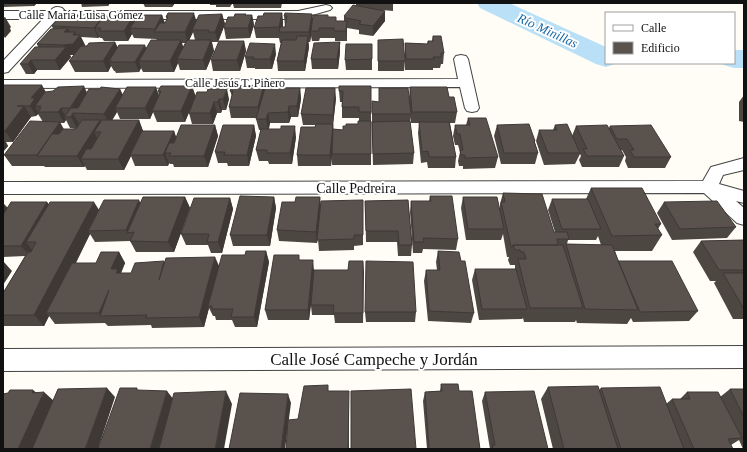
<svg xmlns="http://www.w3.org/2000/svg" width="747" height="452" font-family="'Times New Roman',serif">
<rect width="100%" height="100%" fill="#fffdf5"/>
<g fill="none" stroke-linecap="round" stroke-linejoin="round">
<path fill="#b9e0f7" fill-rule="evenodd" d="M477,3H509L606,47V63H617L606,67L596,64L480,8Z
M734,50H744V68H734L724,65L722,63H734Z"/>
<g stroke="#444" stroke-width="2">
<path id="minor" d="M326,5L330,6L332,8L330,10L298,19H57L8,72L3,73V61L43,19H3V11H50C54,7 56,6 62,8L64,10L63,11H298Z
M461,55L466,56L468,59L479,108L477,111L472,112L467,111L465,108L460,87L3,88V80L458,79L454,59L456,56Z
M744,158V170L723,175L719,184L744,191V203L736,201L744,208V225L737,223L704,193L3,194V182L703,181L711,167Z
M744,346V368L3,371V349Z"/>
</g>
<use href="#minor" fill="#fff" fill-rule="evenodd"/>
</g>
<path fill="#4d4742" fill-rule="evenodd" d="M3,3H37L34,6L3,7Z
M81,3H110L108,6L82,7Z
M143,3H175L172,7H145Z
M210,3H282L281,8H234L233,4H232L230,7H216V5H210Z
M356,3H393V11L382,10L385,11V21L373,36L359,34V30L347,28V41H335V38H320L319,41H312L311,36L310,42H308L309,47L305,71H278L277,61L281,43H280L279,38H256L254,28L263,16L282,13L283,23V27H285V26L284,16L312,18L329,17L336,21H344V16L356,6Z
M168,13L196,21L222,14L225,24L218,42H212L214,51L206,70H180L178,63L174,72H143L141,68L139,72L116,73L115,71H114L111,66L108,72H75L69,61L74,55H70L71,57L60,70H37L34,74H26L20,64L38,47L37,44L53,29L52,26L104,16L134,15L136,19L162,15L165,23L167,20L166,17ZM193,32L195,40H210H189ZM132,34L134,38L156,39L157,40L146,48H118L115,42L84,46L85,45L81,37L98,38L99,37L100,38H102L104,41H128ZM182,43H186L183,47Z
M246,14V15H252L254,25L250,38L226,39L224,28L234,17Z
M433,36L444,53L443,64H441L440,68H433V70H405V43L427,44L428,41H432Z
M378,40L405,61L404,71H378Z
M244,41L246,51L240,71H213L211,60Z
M340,42V52L338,69H312L311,59Z
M372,44V70H346L345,60Z
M276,54L272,69H255V68H247L245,57Z
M3,85L45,92L87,93L120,89L123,95L159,96L158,91L192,86L195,96L229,99L226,110H222L221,113H217L213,124H192L189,113V111L185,122H157L153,112L150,119H120L117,112L112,120H139L143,131H174L176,138L215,125L218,136L208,167H174L173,164H170L169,163L168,166H135L131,156L124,170H87L85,166L84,167H45L44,166H12L4,155L43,122L38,114L36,116L31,117L13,142H6L8,146L3,152ZM66,120L70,128L76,129H63L60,123H64Z
M264,85V89L300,88L301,99L298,117H291L289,123H270L269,129L296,137L292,164H269L268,161H259L256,150L261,130H259L256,119L257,118H231L229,107L232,96L230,91Z
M371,86V165H332V157L331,166H298L297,155L316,125H303L301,114L336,98L333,125V129L343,130L358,124L359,121V118H342V102H340L339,91Z
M410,87L449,97L457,112L455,123H450L456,157L455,168H428L427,162L421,163L418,133L419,123H411L410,117V121L414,153L413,164L373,165L372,133V101L379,102L409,98Z
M744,95V122L739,121V102Z
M468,118L498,157L495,168L463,169V166H459L458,161L460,152L458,145H455L453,136L455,125H466Z
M254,125L256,136L249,166H228L227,163H218L215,152Z
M497,125L535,141V143L538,153L535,164H501L494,136Z
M555,125L572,136L576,126L609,128L610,126L671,157L665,168H628L625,161L626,157L622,150H621L624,156L619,167H582L579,160L581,156L580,154L575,164L544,165L536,141L539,130H553Z
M591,188L661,224L658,229L662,235L652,251H615L618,261L698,311L689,321L633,322L631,318L627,324L577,323L576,320L575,322H524L523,318L522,319L479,320L472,280L475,269H515V265H510L508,260L509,257H507L503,234L501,240H466L461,208L463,197L500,209V204L503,193L554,232H555L548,210L552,199H586ZM598,236L601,245L567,244L568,240H596Z
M430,196L458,239L456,250L423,249L422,253H413L410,212L411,201H429Z
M185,197L190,208L174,252H136L130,241L95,242L90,234L76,263H96L119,252L125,263L121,273H131L165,262L219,266L245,255L266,251L269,262L257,327H235L232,320H216L215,316H213L209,308L204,327L152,328L151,325L108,326L105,323L55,324L49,316L44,326H3V291L4,292L25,256L3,257V203L8,208L47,202L49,205L99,210L140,203Z
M274,197L276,208L270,246H233L230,235Z
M320,197V205L363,200V245L354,246V250L319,251L318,239L317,243L279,241L277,230L295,202Z
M230,198L233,209L222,253H211L208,245H186L181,234Z
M408,200L412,245L411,256H398L397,242H366L365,201Z
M664,202L736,227L727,238L672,240L657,213Z
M744,240V319H733L714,283L716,281H710L693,252L701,241Z
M438,251L461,261L474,313L471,323L428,321L424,281L426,270H437L436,262Z
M300,260L314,270H348L363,261V323H335L334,315H312L311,306L309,320H268L265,310Z
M365,312H416L415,322H366Z
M441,384L459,391L480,449H427L423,401L425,392L440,391Z
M548,387L599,390L601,388L666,404L672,399H680L687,392L720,397L730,389H744V449H743L739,440L731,445L733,449H553L541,399Z
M485,392L548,449H490L482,401Z"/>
<path fill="#3f3936" d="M32,3H37L34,6Z
M106,3H110L108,6Z
M171,3H175L172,7Z
M385,11V21L373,36V26Z
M194,13L197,23L192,30L193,32L188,43L185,32Z
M282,13L283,23L281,32H279V27Z
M222,14L225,24L218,42L215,32Z
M312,14L313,24L311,31V36L310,42L309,32Z
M104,15L108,25L101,28H95L99,37L98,38L94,28Z
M134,15L138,25L130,28L132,34L128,41L124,31Z
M162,15L165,25L156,32L155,29Z
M252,15L254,25L250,38L248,28Z
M5,17L11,27L10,28L11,31L5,38L3,35V18Z
M347,21V41L346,31Z
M68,28L73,38L64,32Z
M75,32L78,38L80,35L85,45L78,54L70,55L71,57L60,70L55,60L64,48L63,45Z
M308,36L309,47L305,71L304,61Z
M181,40L184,50L177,59L178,63L174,72L170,61Z
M211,40L214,51L206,70L203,60Z
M244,41L246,51L240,71L237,60Z
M115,42L120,53L112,61H109L111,66L108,72L103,61Z
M340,42V52L338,69L337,59Z
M275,44L276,54L272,69L270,59Z
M145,45L149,55L139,61L141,68L139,72L135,62Z
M31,60L37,70L34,74L28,64Z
M42,85L48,96L35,106L38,112V114L36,116L30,106L31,98Z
M264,85L266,96L260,118L258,107Z
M84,86L89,97L73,113L79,124L77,128L71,117L73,114L70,108Z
M192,86L196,97L185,122L181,111Z
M156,87L160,98L152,111L153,112L150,119L145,108Z
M300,88L301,99L298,117L297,106Z
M335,88L336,98L333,125V115Z
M120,89L124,99L115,108L117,112L110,124L104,114Z
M227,89L229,99L226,110L223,99Z
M219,99L222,110L221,113L218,102Z
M214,102L217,113L213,124L210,113Z
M24,106L31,117L13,142L5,131Z
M289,106L291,117L289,123L288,112Z
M61,108L66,117H64L66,120L64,123L58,112Z
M268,113L270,123L268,130L266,119Z
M100,120L105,131L101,132H94L99,141L81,159L85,166L84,167L77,156Z
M139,120L143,131L130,155L131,156L124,170L118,159Z
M60,122L66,133L37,156V155Z
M333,124L334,135L332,154L331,166L330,155Z
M215,125L218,136L208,167L204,156Z
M254,125L256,136L249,166L247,155Z
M295,126L296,137L292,164L290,153Z
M174,131L178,142L165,153L169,163L168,166L163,155Z
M3,138L8,146L3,152Z
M185,197L190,208L174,252L168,242Z
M274,197L276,208L270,246L267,235Z
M320,197L321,208L317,243L316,232Z
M230,198L233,209L222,253L218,242Z
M139,200L144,211L134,232H127L126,230Z
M47,202L55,213L36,242H26L33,251L30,256L21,246Z
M94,202L101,213L88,231L90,234L50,313H46L49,316L44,326L34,315Z
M3,203L11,213L3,225Z
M266,251L269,262L257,327L254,317Z
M119,252L125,263L121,273L125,280L111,269Z
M215,257L220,268L208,306L209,308L204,327L199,317Z
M313,260L314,270L309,320L308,310Z
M3,261L12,271L3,285Z
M363,261L364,272L363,323Z
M109,290L102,316L99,313Z
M107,388L115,397L98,449H85Z
M33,390L42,397L44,392L54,401L33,449H18Z
M167,391L174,400L160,449H150Z
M226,391L232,404L224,449H215Z
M349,391V449H348Z
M288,394L291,403L285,449H281Z"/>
<path fill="#5a524d" stroke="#3f3936" d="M353,5L385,11L373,26L359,24L361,21L346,18L344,16Z
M168,13H194L185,32H154L160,23H165L168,17H166Z
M264,13H282L279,27L254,28L258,16H263Z
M285,13L312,14L309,32H279L280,27H285L287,16H284Z
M222,14L215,32H208L209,30H192L199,15Z
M235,14H246L245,15H252L248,28H224L228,17H234Z
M62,15H104L94,28L52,26Z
M134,15L124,31H99L101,28H95L104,16Z
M139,15H162L155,29L130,28Z
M313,15H328V17H336V21H347L346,31H334V28H319V31H311Z
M68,28L64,32H75L73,35H80L73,44L63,45L37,44L51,29Z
M297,36H308L304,61H277L282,40H296Z
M433,36H441L444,53H441V57H433L434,59H406L405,43L428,44V41H433Z
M403,39L405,61H378V40Z
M151,40H181L170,61H139Z
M187,40H211L203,60L177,59Z
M219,41H244L237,60H211Z
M115,42L103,61H69L81,46H87L89,43Z
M340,42L337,59H311L314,43Z
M250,43L275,44L270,59H253L254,57H245Z
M346,44H372V59L345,60Z
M119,45H145L135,62H111L112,61H109Z
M35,47H66L55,60H31L28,64H20Z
M3,85H42L31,98H35L30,106H17H24L5,131H3Z
M264,85L258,107H229L233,91H230L232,86Z
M84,86L70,108H61L58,112H38L41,108H39L41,106H35L45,92L53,91L58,87Z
M161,86H192L181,111H152L161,91H158Z
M339,86H371V112H359V107H342L343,91H339Z
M101,87L120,89L104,114L73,113L71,117H64L71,108H78L89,89H100Z
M127,87H156L145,108H115Z
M410,87H447L449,97H454L457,112H412Z
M265,88H300L297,106H289L288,112L268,113L266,119H256Z
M306,88H335L333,115L301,114Z
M379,88H408L411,114H372V101L379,102Z
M208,89H227L223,99H219L218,102H214L210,113H189L197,92H207Z
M468,118H486L498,157L465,158V155H461L460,150H463L460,134H457L455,125H470Z
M82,120H100L77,156H37L52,134H59L63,129H76Z
M102,120H139L118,159H81L86,149H91L101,132H94Z
M30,121L60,122L37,155H4Z
M358,121H371V154H332L333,129L343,130V126H346V124H358Z
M410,121L414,153L373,154L372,122Z
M419,122H449L456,157H429L428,151L422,152Z
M316,124H333L330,155H297L301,127H315Z
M529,124L535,141H534L538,153H504L497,125Z
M567,124L580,153H548L539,130H557L555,125Z
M181,125H215L204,156H169L171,153H165L169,143H174Z
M223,125H254L247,155H224L225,152H215Z
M607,125L624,156H587L583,149H587L576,126Z
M651,125L671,157H634L630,150H634L627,139H617L610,126Z
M281,126H295L290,153H267V150H256L261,129H281Z
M142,131H174L163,155H130Z
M591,188H642L661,224H655L662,235L612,236Z
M503,193L542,194L554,232H567L569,239H557L558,245H513V246L511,247L501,202H505Z
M240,196L274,197L267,235H230Z
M430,196H452L458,239L423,238L424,242H414L411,201H431Z
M143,197H185L168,242L130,241L134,232L127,233Z
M296,197H320L316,232L277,230L282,202H295Z
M463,197H497L504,229H468Z
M194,198H230L218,242H207L209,234H181Z
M552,199H588L601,229H562Z
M104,200H139L126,230L88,231Z
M363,200V235H354V239L317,240L321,201Z
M408,200L412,245H399L398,231H366L365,201Z
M717,201L736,227L680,229L664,202Z
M11,202H47L21,246H3V215Z
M50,202H94L34,315H3V293L28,252H31L36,242H26Z
M744,240V270H719L701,241Z
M566,244L612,245L638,310L585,309Z
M513,245H563L583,308H530L518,259H526L524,252H521L520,250H515Z
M246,251H266L254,317H231L233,309H212V306H208L222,255H245Z
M438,251L459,252L461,261H465L474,313L429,311L426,270H440Z
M101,252H119L111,269H118L116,273H131L135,263L164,261L159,280L166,258L215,257L199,317L146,318L147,315L100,316L109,290L99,313H46L72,263H96Z
M274,255H299V260H313L308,310H265Z
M349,261H363V313H333L334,305H311L314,270H348Z
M366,261L413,262L416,312H365Z
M618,261H672L698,311L640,312Z
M475,269H516L527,309H482Z
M723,273H744V309Z
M441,384H458L459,391H472L480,449H429L425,392L442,391Z
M328,385V391H349L348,449H286L288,420L298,419L304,386Z
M598,386L618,449H564L548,387Z
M660,387L684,449H621L601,388Z
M107,388L85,449H32L58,389Z
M120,388H137V390L167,391L150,449H98Z
M411,389L416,449H351V391Z
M730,389H744V417Z
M10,390H33L32,393L44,392L18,449H3V394L8,393Z
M226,391L215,449H159L174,393Z
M534,391L548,449H493L492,445H495L485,392Z
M687,392H718L742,438L728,439L733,449H694L672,399H690Z
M240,393L288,394L281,449H229Z"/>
<g text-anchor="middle" stroke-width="4" stroke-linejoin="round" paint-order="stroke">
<g font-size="12" fill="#111" stroke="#fff">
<text x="81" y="19">Calle María Luisa Gómez</text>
<text x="235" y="87">Calle Jesús T. Piñero</text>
</g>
<g font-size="13" font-style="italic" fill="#1768a6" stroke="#fff">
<text transform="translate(548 30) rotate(25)" y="5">Río Minillas</text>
</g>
<g font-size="14" fill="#111" stroke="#fff">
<text x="356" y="193">Calle Pedreira</text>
</g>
<g font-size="17" fill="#111" stroke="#fff">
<text x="374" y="365">Calle José Campeche y Jordán</text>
</g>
</g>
<rect width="747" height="452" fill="none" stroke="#111111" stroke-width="8"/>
<rect x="605" y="12" width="130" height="52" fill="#ffffff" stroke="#a0a0a0"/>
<rect x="613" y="25" width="20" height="6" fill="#ffffff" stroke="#a0a0a0"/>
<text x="641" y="32" font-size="12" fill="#111111">Calle</text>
<rect x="613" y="42" width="20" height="12" fill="#5a524d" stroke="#a0a0a0"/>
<text x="641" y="52" font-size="12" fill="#111111">Edificio</text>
</svg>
